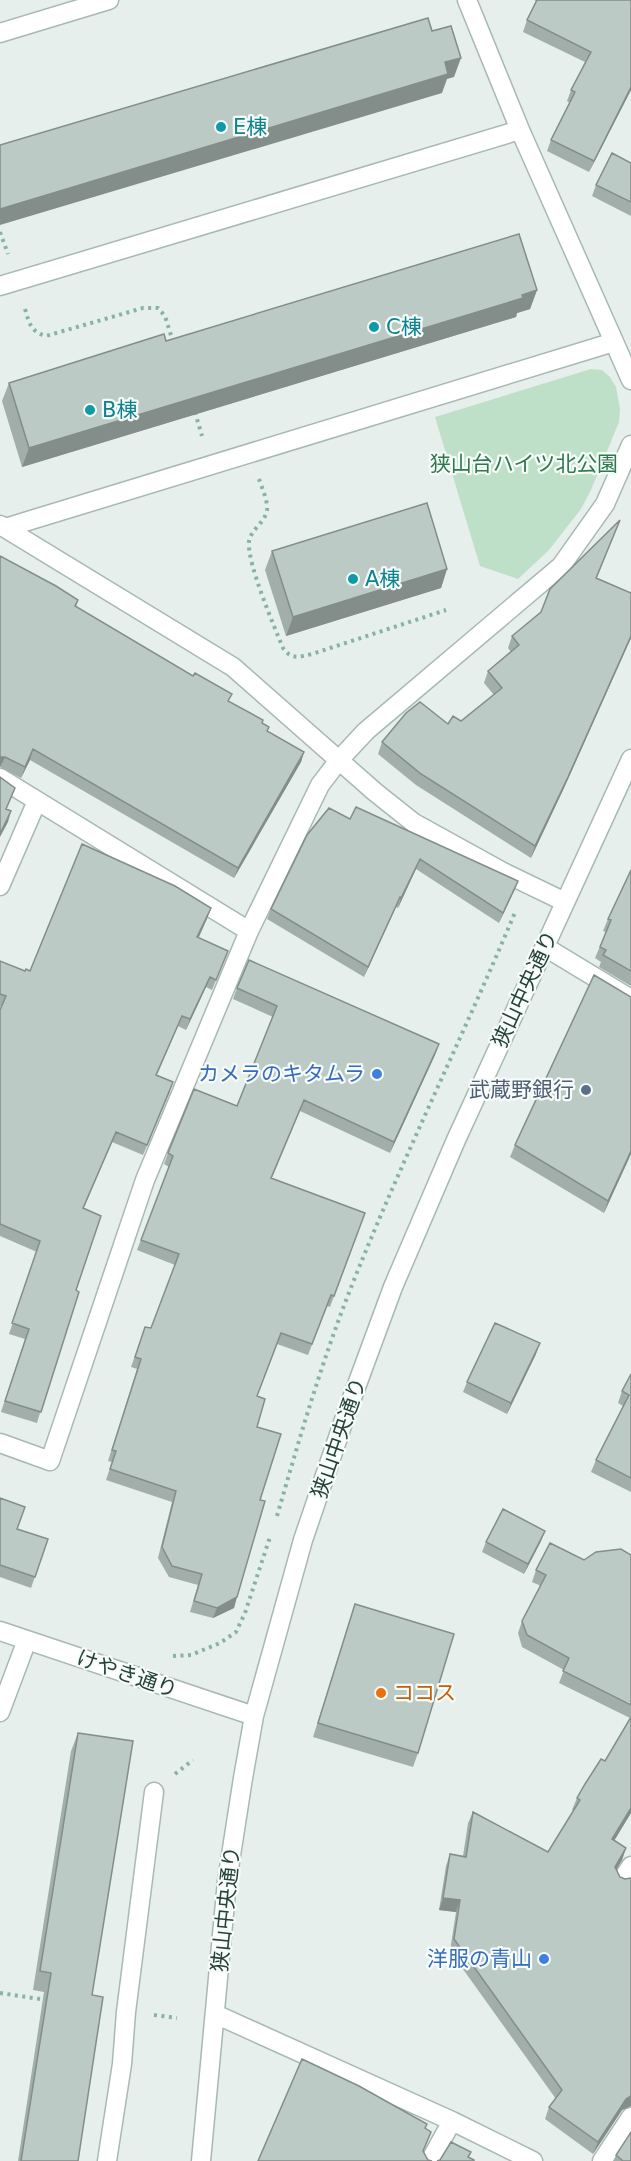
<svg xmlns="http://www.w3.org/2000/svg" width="631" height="2161" font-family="'DejaVu Sans','Noto Sans JP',sans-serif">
<rect width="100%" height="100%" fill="#e6efeb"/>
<path fill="#bfe0c8" d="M591,369L602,370L610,377L616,387L620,409L619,422L591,490L581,509L549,550L518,579L480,566L435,417Z"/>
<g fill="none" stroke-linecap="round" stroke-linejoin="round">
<g stroke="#a8b8b2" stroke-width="21">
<path id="minor" d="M467,0L520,130L631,380
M0,33L109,0
M0,286L520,130
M0,525L233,667L375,792L414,823L501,871L565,902
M5,528L614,342
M0,778L249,931
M0,886L37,801
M545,947L631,999
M0,1443L50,1461L145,1180L249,931L320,785L339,760L366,731L561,566L605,504L631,445
M0,1631L254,1716
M0,1712L27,1640
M622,1880L631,1866
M215,2014L452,2121L533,2161
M107,2161L122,2064L126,2012L154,1792
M201,2161L227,1881L243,1778L254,1716L303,1540L345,1417L393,1287L456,1140L631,759
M430,2161L452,2121
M602,2161L631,2117"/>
</g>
<path stroke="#86b3a5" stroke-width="4" stroke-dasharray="3 4.5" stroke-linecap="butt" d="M0,232L8,254
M25,309C29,323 31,332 46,336L143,308H158L165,316L173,342
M195,412L202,436
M259,479C262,488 268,501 267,510C265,523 250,530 249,542C247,563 274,626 283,648C291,660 299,657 312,654L446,610
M277,1516C299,1440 321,1364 350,1290C401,1161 463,1037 516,910
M173,1656L191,1655L220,1643L236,1632L245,1613L270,1537
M175,1774L193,1760
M0,1993L46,2000
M154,2015L177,2018"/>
<use href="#minor" stroke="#fff" stroke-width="18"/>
</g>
<path fill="#a1aea9" d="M534,0H631V90L589,172L547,151L551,140L570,103L567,101L571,90L585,62L523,32L527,20L536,1Z
M631,163V216L592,196L596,185Z
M537,290L530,309L517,313L516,317L22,467L2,401L9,383L166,341Z
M620,520L597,578L631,593V638L564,788L531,858L416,785L378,754L382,742L461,721L494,695L484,683L488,671L511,652L508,648L512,636L541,612Z
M272,551L447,569L441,588L286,636L265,570Z
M0,556L78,600L76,607L269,727L267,732L304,752L301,762L234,878L30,760L21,778L0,767Z
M350,819L518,881L514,891L499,923L416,869L398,908L396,907L364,977L267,919L271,909Z
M631,870V986L599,967L601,962L595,958L606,932L603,931L608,919Z
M211,908L198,938L224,961L212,990L206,987L186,1030L178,1026L157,1075L170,1092L143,1155L112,1142L84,1208L76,1290L37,1423L1,1412L25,1339L9,1334L37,1252L0,1236V1010L1,1006H0V961L25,971H30Z
M237,988L439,1044L435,1055L390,1153L300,1111L272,1178L365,1213L330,1307L327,1306L308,1355L277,1344L257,1396V1427L260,1500L234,1608L213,1618L190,1612L198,1585L169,1577L158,1558L172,1502L106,1480L112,1462L108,1461L137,1369L131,1367L145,1327L151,1328L175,1265L137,1250L169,1167L164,1164L168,1153L237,1106L273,1017L233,999Z
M630,997H631V1154L604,1213L510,1157L515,1145Z
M536,1354L507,1414L463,1392L467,1382Z
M631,1374V1492L591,1472L596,1460L623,1406L618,1403L622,1391Z
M0,1498L17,1529L48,1539L31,1588L0,1577Z
M541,1541L524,1574L482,1552L486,1542Z
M631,1555V1813L614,1840L626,1848L622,1860L616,1869L620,1877L625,1879L631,1878V2106L622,2110L593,2154L545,2119L549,2107L556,2099L450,1951L456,1912L439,1910L446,1866L450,1854L463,1856L468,1823L473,1812L548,1852L574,1810H572L577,1798L605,1761L630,1718L559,1683L564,1670L522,1647L518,1633L522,1621L541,1586L532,1582L536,1570L584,1560Z
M355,1604L418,1753L413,1767L313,1737Z
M78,1733L92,1995L78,2161H18L44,1992L33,1990L71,1751Z
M616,2155L631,2161H614Z"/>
<path fill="#838d89" d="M461,58L454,77L447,79L442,93L0,225V209L445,62Z
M631,87V90L589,172L594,161Z
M537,290L530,309L517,313L516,317L22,467L29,448Z
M447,569L441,588L286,636L293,617Z
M631,636V638L564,788L531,858L535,846Z
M33,749L30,760L21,778L25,767Z
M304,752L301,762L234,878L238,868Z
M0,757H5L0,767Z
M11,811L8,822L0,837V834Z
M420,859L416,869L398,908L401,898Z
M518,881L514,891L499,923L503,913Z
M400,897L396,907L364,977L368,967Z
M211,908L207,919L194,948L197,937Z
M210,977L206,987L186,1030L190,1019Z
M439,1044L435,1055L390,1153L394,1142Z
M116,1132L112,1142L79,1218L83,1208Z
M631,1151V1154L604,1213L608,1201Z
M540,1343L536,1354L507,1414L511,1403Z
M545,1531L541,1541L524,1574L528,1564Z
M237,1597L234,1608L213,1618L217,1608Z
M631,1808V1813L608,1851L612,1839Z
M626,1848L622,1860L611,1879L615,1867Z
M443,1898L460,1900L456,1912L439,1910Z
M631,2096V2106L622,2110L593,2154L598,2142L626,2099Z"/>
<path fill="#bbcac4" stroke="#838d89" stroke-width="1.5" d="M537,0H631V87L594,161L551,140L575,92L571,90L591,52L527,20Z
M428,18L432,31L451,26L461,58L445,62L448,74L0,209V145Z
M612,153L631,163V202L596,185Z
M519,234L537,290L522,295L523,298L29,448L9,383L164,334L166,341Z
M427,503L447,569L293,617L272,551Z
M620,520L596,578L631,593V636L568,777L535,846L421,774L382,742L406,713L420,702L448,724L453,716L461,721L502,688L488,671L519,645L512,636L541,612L550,589Z
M0,556L56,586L78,600L75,606L193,676L195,673L232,694L228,701L263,720L262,723L269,727L267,731L304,752L238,868L33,749L25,767L5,757H0Z
M0,777L15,788L6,809L11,811L0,834Z
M356,807L518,881L503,913L420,859L401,898L400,897L368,967L271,909L307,835L329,808L350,819Z
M82,844L175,886L211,908L197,937L228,951L216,980L210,977L190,1019L182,1016L156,1075L173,1082L147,1145L116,1132L83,1208L101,1216L76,1290L79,1292L41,1412L5,1401L29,1329L12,1323L40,1241L0,1224V1010L6,996L0,994V961L25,971L26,969L30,971Z
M631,870V971L603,955L606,950L600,947L611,920L608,919Z
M249,960L439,1044L394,1142L304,1100L271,1178L365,1213L334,1296L331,1295L312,1344L281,1333L257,1396L265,1399L257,1427L281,1434L260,1500L265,1501L237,1597L217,1608L194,1601L202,1574L172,1566L162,1547L176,1491L110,1469L116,1451L112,1450L141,1359L135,1357L145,1327L151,1328L179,1254L141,1240L173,1156L168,1153L194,1089L237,1106L277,1006L237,988Z
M594,975L631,997V1151L608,1201L515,1145Z
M495,1323L540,1343L511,1403L467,1382Z
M631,1374V1478L596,1460L629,1395L622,1391Z
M0,1498L25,1507L17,1529L48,1539L35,1577L0,1565Z
M503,1509L545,1531L528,1564L486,1542Z
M550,1543L584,1560L596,1552L621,1549L631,1555V1705L563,1671L569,1658L527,1635L522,1621L546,1575L536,1570Z
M355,1604L454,1634L418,1753L318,1723Z
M631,1717V1808L612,1839L626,1848L615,1867L620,1877L625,1879L631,1878V2096L626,2099L598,2142L549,2107L562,2090L454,1939L460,1900L443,1898L450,1854L466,1857L473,1812L548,1852L580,1800L577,1798L585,1784L601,1759L605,1761Z
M78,1733L133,1741L92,1995L103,1997L78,2161H21L51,1973L40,1971Z
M302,2059L359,2086L427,2124L425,2128L431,2132L423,2151L428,2160L432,2161H258Z
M631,2132V2161H622V2160L616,2155Z
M451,2142L471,2152L468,2157L474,2160V2161H437L440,2160Z"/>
<g fill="#0f9aa8" stroke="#f7fbf9" stroke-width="2">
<circle cx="221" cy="127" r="6"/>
<circle cx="374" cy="327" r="6"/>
<circle cx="90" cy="410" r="6"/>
<circle cx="353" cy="579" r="6"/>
</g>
<g fill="#3f7fe0" stroke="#f7fbf9" stroke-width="2">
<circle cx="377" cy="1074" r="6"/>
<circle cx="544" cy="1959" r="6"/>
</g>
<circle fill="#5c6f8a" stroke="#f7fbf9" stroke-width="2" cx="586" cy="1090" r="6"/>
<circle fill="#e8710a" stroke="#f7fbf9" stroke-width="2" cx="381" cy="1693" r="6"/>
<g text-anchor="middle" stroke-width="4.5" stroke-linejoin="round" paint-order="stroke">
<g font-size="21" fill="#0d838f" stroke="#f7fbf9" text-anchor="start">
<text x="233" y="134">E棟</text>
<text x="386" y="334">C棟</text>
<text x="102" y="417">B棟</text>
<text x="365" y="586">A棟</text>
</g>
<g font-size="21" fill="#2d7a4b" stroke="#f7fbf9">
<text x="524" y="471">狭山台ハイツ北公園</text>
</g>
<g font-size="21" fill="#24423a" stroke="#f7fbf9">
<text transform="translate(525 989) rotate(-65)" y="7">狭山中央通り</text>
<text transform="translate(339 1438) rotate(-71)" y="7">狭山中央通り</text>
<text transform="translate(127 1674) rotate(19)" y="7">けやき通り</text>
<text transform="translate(226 1909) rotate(-84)" y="7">狭山中央通り</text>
</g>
<g font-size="21" fill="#366cbe" stroke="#f7fbf9" text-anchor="end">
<text x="365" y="1081">カメラのキタムラ</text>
<text x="532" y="1966">洋服の青山</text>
</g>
<g font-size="21" fill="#4e5e75" stroke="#f7fbf9" text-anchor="end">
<text x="574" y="1097">武蔵野銀行</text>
</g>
<g font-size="21" fill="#c56008" stroke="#f7fbf9" text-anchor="start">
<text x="393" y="1700">ココス</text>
</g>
</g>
</svg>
